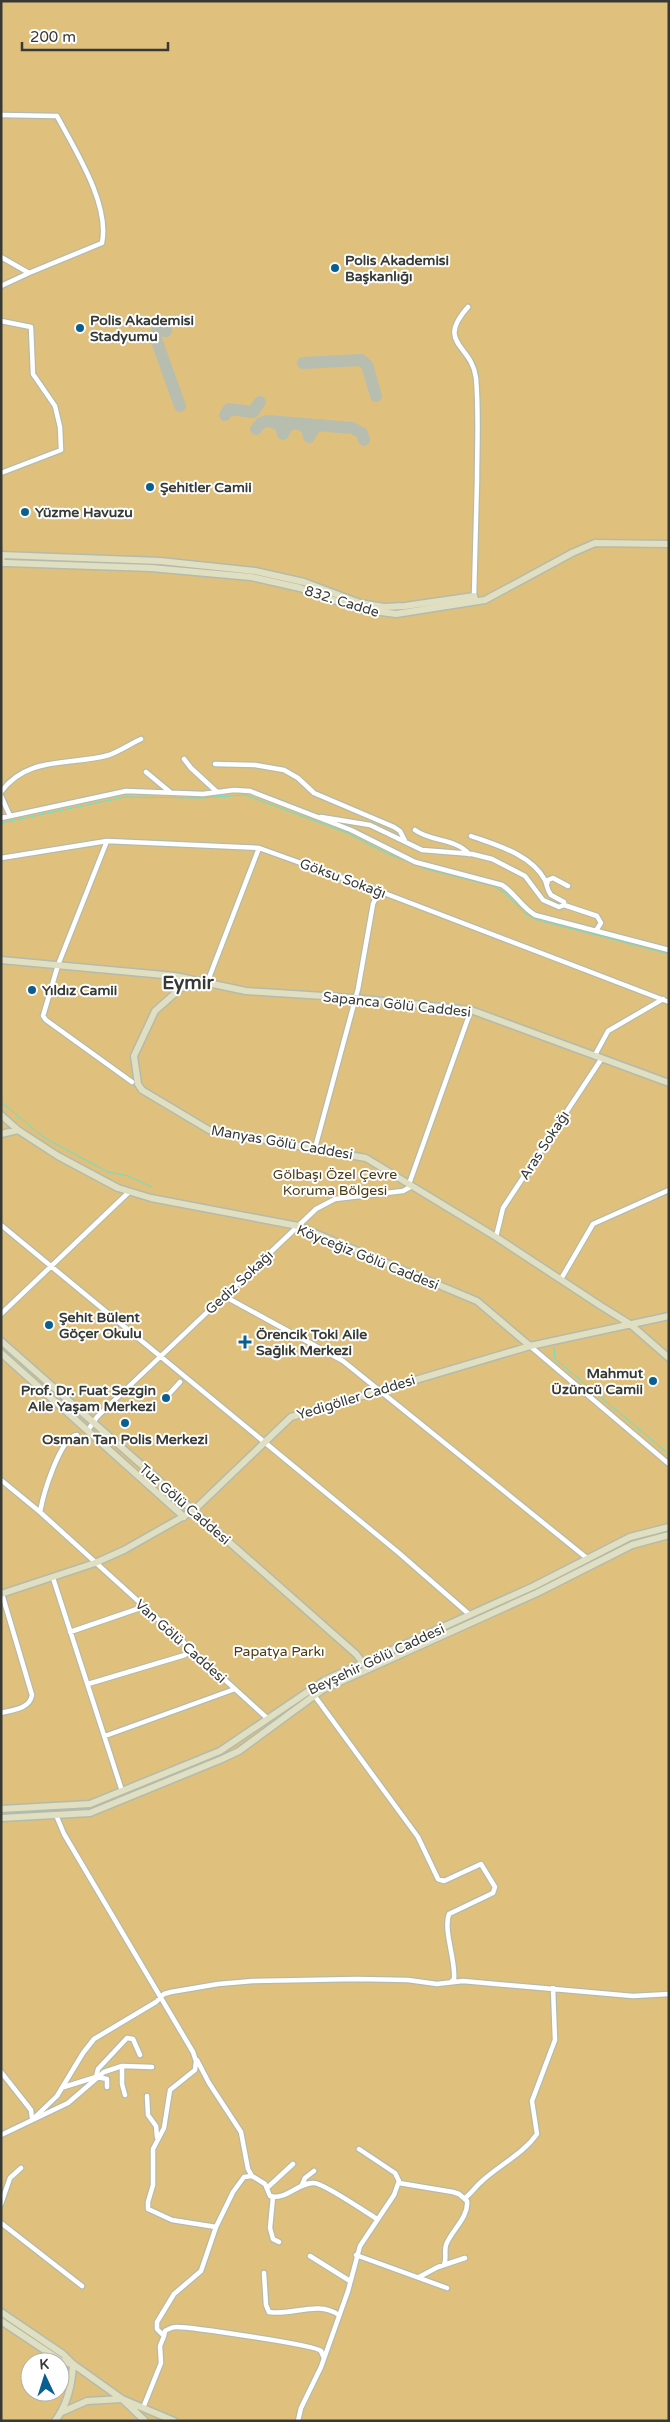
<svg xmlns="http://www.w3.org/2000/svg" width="670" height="2422" font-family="'Varela Round',sans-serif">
<rect width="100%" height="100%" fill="#f3fceb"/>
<path fill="#e0c07d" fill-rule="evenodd" d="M1,1H669V2421H1ZM30,2362H60V2392H30Z"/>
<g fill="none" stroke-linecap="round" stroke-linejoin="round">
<path stroke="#67e2c4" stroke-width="1" d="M1,823L125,797L201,798L245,795L347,833L386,853L426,869L493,886L505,893L524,913L537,920L669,954
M1,1102L42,1136L56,1144L108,1172L128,1176L152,1187
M554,1348L555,1359L669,1454"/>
<path stroke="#b7beb0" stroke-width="12" d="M166,331L158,330L155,336L180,406
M303,363L361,360L367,365L376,396
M225,415L229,409L253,412L260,402
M272,422L280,425L283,434L287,426L294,423
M299,424L307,428L309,437L314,428L321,425
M256,429L261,423L268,421L352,428L362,433L364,440"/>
<g stroke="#b3bbac" stroke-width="7">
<path id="street" d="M1,115L57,116C75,150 110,204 102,243L29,273L1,257
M1,286L29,273
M468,307C435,344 472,344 476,378C479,412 477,447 477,481C476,519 475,558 474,596
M1,321L31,327L33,374L55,406L60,427L61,450L1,473
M184,759L191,768L217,792
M215,764L255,765L284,770L298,778L314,793L394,827L400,831L405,841
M146,772L170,792
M1,792C27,755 71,766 109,755C120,751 130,744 141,739
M1,796L10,816
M321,817L370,825L422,850L472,854L492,859L525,876L543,900L559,907L564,905V902L551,895C547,890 547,885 545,880C531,854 496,845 471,836
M1,818L126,791L203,794L234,790L250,791L351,830L415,862L502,885C515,893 521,907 535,915L669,950
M415,830C431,842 455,838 469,854
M107,841L58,965L43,1016L46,1020L132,1082
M1,858L107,841L259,848L379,891L669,1002
M547,884L548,880L553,878L568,886
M564,905L597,916L601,923L597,929
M207,983L259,848
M595,1055L608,1031L663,999
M315,1148L358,989L373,904L379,891
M409,1184L471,1010
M1,1225L399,1553L470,1615
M496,1237L503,1208L602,1058
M561,1279L593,1224L669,1190
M224,1296L343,1361L588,1559
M1,1314L129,1192
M530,1346L669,1464
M170,1393L180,1382
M88,1430L97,1417L123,1392L316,1209L335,1199L403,1191L412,1186
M1,1480L40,1512L267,1718
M40,1512C43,1495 60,1437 77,1435
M53,1578L122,1791
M70,1632L143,1607
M88,1684L185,1655L192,1650
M314,1695L418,1837L438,1879L444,1881L481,1864L495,1887L493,1893L449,1914C443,1931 456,1960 454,1979L451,1982
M1,1713C12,1710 30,1709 32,1695L2,1594
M105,1736L235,1689
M56,1815L64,1834L193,2052L196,2061L195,2070L170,2090L164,2128L153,2149V2185L148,2202V2209L172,2220L216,2227
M197,2060L209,2083L241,2132L248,2169L252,2176L265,2184L270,2196C285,2201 299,2182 314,2183C323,2183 366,2212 377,2219
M122,2066V2084L125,2095
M1,2072L31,2110L32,2118
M97,2077L107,2079V2087
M64,2087L96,2077L98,2069L127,2038L133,2039L140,2055
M147,2096L148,2115L156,2126L157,2137
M32,2120L57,2096L83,2053L94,2039L156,2002L164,1994L171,1992L218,1984L253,1981L357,1979L408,1980L437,1984L463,1981L633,1996L669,1994
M1,2135L68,2103L104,2072L122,2066L152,2067
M399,2183L453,2192L459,2194L467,2201C469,2217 451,2231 446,2245C444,2252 447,2258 444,2265
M302,2185L305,2178L314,2171
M267,2188L293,2164
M273,2197L270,2228L273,2239L279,2242
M465,2198C472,2193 475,2187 481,2182C499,2165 523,2154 537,2134L532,2101L555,2040L553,1988
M1,2204L10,2178L21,2168
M1,2223L82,2286
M356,2255L447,2288
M310,2256L350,2281
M264,2273L266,2305L269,2312C293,2316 317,2300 339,2315
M419,2277L438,2267L465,2258
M164,2336L165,2331C169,2329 171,2327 176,2327C191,2327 316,2345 321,2351L324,2358
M143,2408L161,2363L160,2346L164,2336L157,2329V2322L174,2294L201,2271L216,2227L233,2192L244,2177L252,2176
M298,2421L301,2408L321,2367L348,2291L360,2246L394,2195L399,2181L395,2173L359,2149"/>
</g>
<g stroke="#b3bbac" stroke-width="9">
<path id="secondary" d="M1,555L160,561L255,571L304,582L360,603L384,607L405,606L474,596L475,599
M2,555L1,563H6L151,568L251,577L300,588L359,609L396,614L485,600L572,553L595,543L669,544
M1,960L175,976L246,991L354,998L471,1010L669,1083
M207,983L181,988L155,1011L134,1056L138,1084L142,1090L209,1130L366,1158L496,1237L601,1306L630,1324L669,1358
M1,1115L18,1130L58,1156L118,1188L151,1198L298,1226L477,1301L530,1346
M1,1134L18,1130
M1,1341L356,1654L365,1666
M1,1353L184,1517
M1,1594L95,1563L124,1550L193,1511L291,1417L530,1346L669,1316
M1,1809L90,1804L220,1751L325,1680L534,1586L630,1537L669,1527
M1,1818L90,1813L222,1759L239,1751L322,1690L537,1593L632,1545L669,1535
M1,2312L63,2354L73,2364L122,2399L145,2421
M1,2321L61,2361L71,2364
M62,2412L87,2401L122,2399L174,2421
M55,2421C68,2404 72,2385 73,2364"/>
</g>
<use href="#street" stroke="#fff" stroke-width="4.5"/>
<use href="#secondary" stroke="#e0dfc1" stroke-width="6"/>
</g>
<g fill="#0a5f91" stroke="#fff" stroke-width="2">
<circle cx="335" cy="268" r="5"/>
<circle cx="80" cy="328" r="5"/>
<circle cx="150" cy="487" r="5"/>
<circle cx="25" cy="512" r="5"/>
<circle cx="32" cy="990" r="5"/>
<circle cx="49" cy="1325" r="5"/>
<path d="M242.5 1334.5h5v5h5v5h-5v5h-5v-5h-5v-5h5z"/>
<circle cx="653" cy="1381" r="5"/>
<circle cx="166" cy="1398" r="5"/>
<circle cx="125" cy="1423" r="5"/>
</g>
<g text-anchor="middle" stroke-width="4" stroke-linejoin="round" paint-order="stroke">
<g font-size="14" font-weight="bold" fill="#373a34" stroke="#fff" text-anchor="start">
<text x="345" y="265">Polis Akademisi<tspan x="345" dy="16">Başkanlığı</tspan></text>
<text x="90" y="325">Polis Akademisi<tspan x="90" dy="16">Stadyumu</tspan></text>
<text x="160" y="492">Şehitler Camii</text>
<text x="35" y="517">Yüzme Havuzu</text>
<text x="42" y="995">Yıldız Camii</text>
<text x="59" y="1322">Şehit Bülent<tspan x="59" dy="16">Göçer Okulu</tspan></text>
<text x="256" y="1339">Örencik Toki Aile<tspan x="256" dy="16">Sağlık Merkezi</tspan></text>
<text x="643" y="1378" text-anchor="end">Mahmut<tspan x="643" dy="16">Üzüncü Camii</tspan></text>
<text x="156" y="1395" text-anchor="end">Prof. Dr. Fuat Sezgin<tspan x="156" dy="16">Aile Yaşam Merkezi</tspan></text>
<text x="125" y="1444" text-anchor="middle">Osman Tan Polis Merkezi</text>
</g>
<g font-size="14" fill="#373a34" stroke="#fff">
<text transform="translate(342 601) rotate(17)" y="5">832. Cadde</text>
<text transform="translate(343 878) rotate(20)" y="5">Göksu Sokağı</text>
<text transform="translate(397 1004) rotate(6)" y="5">Sapanca Gölü Caddesi</text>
<text transform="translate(282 1142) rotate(10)" y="5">Manyas Gölü Caddesi</text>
<text transform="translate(544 1145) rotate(-57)" y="5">Aras Sokağı</text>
<text transform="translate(368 1257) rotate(22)" y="5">Köyceğiz Gölü Caddesi</text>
<text transform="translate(239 1282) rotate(-43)" y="5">Gediz Sokağı</text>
<text transform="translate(356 1397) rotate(-17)" y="5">Yedigöller Caddesi</text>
<text transform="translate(185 1504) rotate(41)" y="5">Tuz Gölü Caddesi</text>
<text transform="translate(181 1641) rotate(42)" y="5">Van Gölü Caddesi</text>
<text transform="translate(376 1659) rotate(-25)" y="5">Beyşehir Gölü Caddesi</text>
</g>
<g font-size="14" fill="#4b3a13" stroke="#fff">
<text x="335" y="1179">Gölbaşı Özel Çevre<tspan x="335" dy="16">Koruma Bölgesi</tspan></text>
<text x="279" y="1656">Papatya Parkı</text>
</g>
<g font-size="19" font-weight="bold" fill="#373a34" stroke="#fff">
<text x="188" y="989">Eymir</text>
</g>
</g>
<rect width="670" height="2422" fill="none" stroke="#373a34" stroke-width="5"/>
<g transform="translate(45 2377) rotate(356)"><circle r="24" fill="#ffffff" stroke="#afb0ae"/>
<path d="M0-4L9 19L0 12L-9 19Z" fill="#0a5f91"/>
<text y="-8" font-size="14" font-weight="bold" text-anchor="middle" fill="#373a34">K</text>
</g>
<path d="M22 42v8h146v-8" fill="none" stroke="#373a34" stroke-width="2.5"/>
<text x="30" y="42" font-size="15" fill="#373a34" stroke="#ffffff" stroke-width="4" paint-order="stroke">200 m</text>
</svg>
